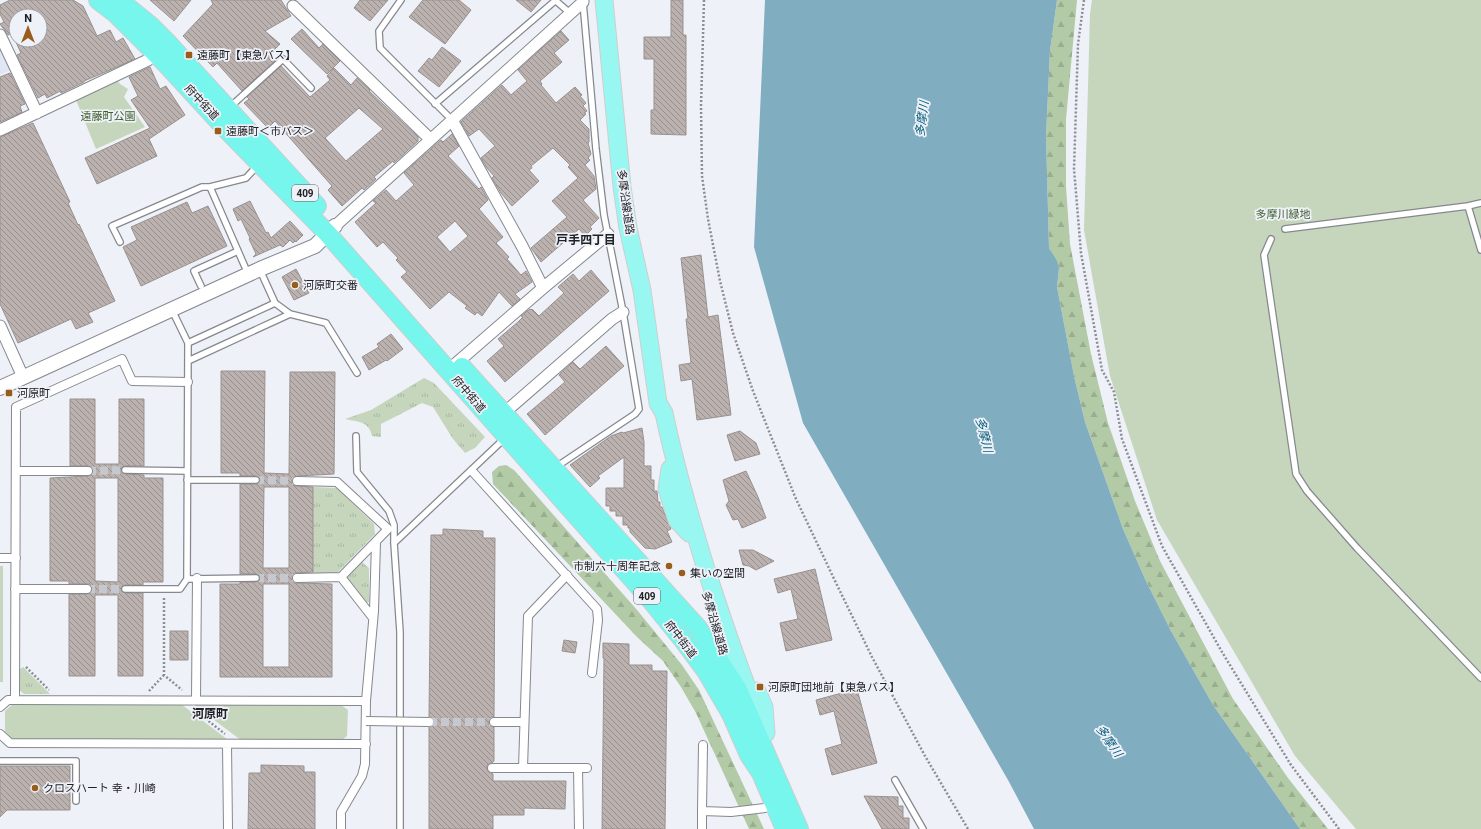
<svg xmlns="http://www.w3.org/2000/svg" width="1481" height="829" font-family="Roboto,'Noto Sans JP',sans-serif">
<defs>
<pattern id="grass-tufts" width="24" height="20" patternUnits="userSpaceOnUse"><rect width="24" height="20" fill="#c5d6bd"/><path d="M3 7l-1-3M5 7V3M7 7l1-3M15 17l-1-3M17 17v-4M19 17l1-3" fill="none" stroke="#a9b7a2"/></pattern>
<pattern id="forest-firs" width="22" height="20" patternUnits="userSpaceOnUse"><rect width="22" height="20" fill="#b2caa6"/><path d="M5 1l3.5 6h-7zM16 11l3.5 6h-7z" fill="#99ad8f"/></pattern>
<pattern id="building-back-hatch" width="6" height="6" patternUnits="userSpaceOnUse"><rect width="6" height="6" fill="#bbb2af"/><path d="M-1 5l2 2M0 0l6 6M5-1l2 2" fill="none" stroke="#98908e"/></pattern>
</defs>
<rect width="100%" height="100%" fill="#eef1f8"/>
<path fill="#e1e6f5" d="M0,48L11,70L0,75Z"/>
<path fill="url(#grass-tufts)" d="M424,378L434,383L485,437L475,448L465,453L453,439L433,407L422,403L381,424V437L372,436C369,421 358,422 345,419L371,410Z
M313,487L337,488L374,524L375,534L337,573H312Z
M362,562L369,568V602H362L345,580Z
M23,667L50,694H24L19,690L20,669Z"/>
<path fill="url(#forest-firs)" d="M1057,0H1077L1066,119V187L1070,244L1091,354L1108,423L1135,501L1160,561L1233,699L1288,778L1328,829H1300L1213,705L1171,631L1145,579L1123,529L1085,422L1074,376L1057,287L1059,268L1049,248L1046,136L1050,51Z
M506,465L514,470L637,610L682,665L699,690L764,829H749L696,713L681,687L663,661L637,637L493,484L492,472L499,466Z"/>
<path fill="#c5d6bd" d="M1092,0H1481V829H1356L1295,756L1157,520L1110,376L1084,230L1090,14Z
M117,80L120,84L128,89L124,97L145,127L96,149L76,100Z
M0,566H3V682H0Z
M14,703L181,704L228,740L14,741L5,731V711Z
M193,704L341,705L348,710L347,736L341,741H242Z"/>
<path fill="#80adc0" d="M765,0H1057L1050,51L1046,136L1049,248L1057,261L1059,268L1057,287L1074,376L1085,422L1123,529L1145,579L1171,631L1213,705L1300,829H1034L1008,780L803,423L754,247Z"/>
<path fill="url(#building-back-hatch)" stroke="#99918e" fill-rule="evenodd" d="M10,0H73L83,6L97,36L110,30L116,42L123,38L135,59L103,73L84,81V82L61,93L60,91L47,98L45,94L38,98L17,55L21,53L15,40H40V16H16V31L8,35L0,24L4,22L0,14V5Z
M150,0H191L174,21Z
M211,0H281L291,16L265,31L280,44L270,54L276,60L242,91L217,63L213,67L183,36L213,4Z
M360,0H388L370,21L354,8Z
M423,0H459L471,10L445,44L409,17Z
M516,0H541L531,12Z
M671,0H683V35H686V135L651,134V110H654V59H644V37H671Z
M302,29L319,48L323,44L340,61L327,74L291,39Z
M561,31L569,40L554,53L562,62L540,81L542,84L541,85L556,103L575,87L582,95L580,96L586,103L583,106L587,111L584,113L586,114L580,120L589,129V142L588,143L591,154L588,158L590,160L585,165L594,176L596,189L583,200L599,218L590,227L592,229L585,236L579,229L541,262L531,248L567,217L552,201L578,178L568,167L570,165L553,148L531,166L532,168L529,170L539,181L512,206L501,193L492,178L494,176L487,168L481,158L495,146L479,129L469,136L461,122L502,85L511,95L527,81L518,70Z
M442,47L461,61L439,87L418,71L429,58L432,60Z
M281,66L310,97L330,80L327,76L334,68L351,85L357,78L370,90L369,91L418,137V141L394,163L393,161L374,177L376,179L364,190L362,188L342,206L328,190L332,186L275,121L268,128L244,103L249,99L247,97ZM359,108L383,129L346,161L325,138Z
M150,67L160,89L166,86L185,115L149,139L157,156L97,184L85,158L150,128L131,100L138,96L129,77Z
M10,73L25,104L20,106L22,112L0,122V77Z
M33,123L70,202L68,203L78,225L79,224L115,301L88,313L93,322L76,329L71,319L18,343L0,304V137Z
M452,134L459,146L448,156L479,189L481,187L488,200L479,209L503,237L496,243L509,257L507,259L521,275L526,271L532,282L515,294L520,299L512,306L499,292L482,316L477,312L475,315L465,308L467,306L449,292L430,309L401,277L407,272L396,260L398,258L383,242L377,247L355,222L376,203L373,201L386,190L396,201L414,185L404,173L441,140L443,142ZM455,221L468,236L450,252L437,237Z
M250,201L266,233L268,232L271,238L290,221L303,235L296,242L295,241L293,243L290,240L283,247L280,245L253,257L256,254L249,239L250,238L241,219L238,221L233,209Z
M187,202L192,213L208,206L227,246L141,286L123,247L137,240L131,227Z
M701,255L708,317L718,315L731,415L697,420L692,379L681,381L679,365L691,363L686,319H688L681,258Z
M296,269L309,293L294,300L282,277Z
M591,270L609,291L505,382L487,361L504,346L498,339L518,322L523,317L521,316L530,309L531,310L532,309L539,316L564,293L558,287L573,274L579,281Z
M391,334L403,349L387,361L386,360L369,370L362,357L379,347L377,344Z
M606,346L624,366L545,435L527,414L565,382L559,375L573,362L580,369Z
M221,371H265L264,473L289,474L290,372H335L334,474L297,476L293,478L292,481V484L296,486L313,487V572L294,573L292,579L294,583H297L332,584V677H220V584H240V582H256L258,581L260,578L259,576L256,574H240V484H258L260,482V478L256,476H240V473H221ZM264,487H289V568H263ZM263,584H289V667H263Z
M70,399H95V464H119V399H144V466H125L122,468L121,470L125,474L144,475V478H163V582H143V585H125L121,589L122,591L125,593H143V676H118V595H95V676H69V594H87L92,592V589L90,584H69V581H50V478L88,476L93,474V468L88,466H70ZM95,478H118V582L95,581Z
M642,428L644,442V466H651V480H654V491H657L658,502H660V507H662L671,529L667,531L672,542L655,549L645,548L630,532V528H628V525H623V516H616V511H610V506H606V488H624V457L598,476L600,478L590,487L570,465L611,436L622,432L623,433Z
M740,431L756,443L760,454L735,461L727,435Z
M746,471L758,497L766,518L742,528L738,519L733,520L726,505L729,501L723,480Z
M443,529L483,531V538H495L494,717H491L489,722V725L494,727V761L493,762L487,765V770L490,773L493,774V781H566L565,809L524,808V815H493V829H429V727L433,725L434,722L432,718L429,717L431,535H443Z
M739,550H753L774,561L756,570L749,566L743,565Z
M815,569L832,640L786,651L780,623L798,619L791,589L778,593L774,579Z
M170,631H188V660H170Z
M564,640L577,642L575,653L562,651Z
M603,643L629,644V665H652V671H667L665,829H602L604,658H603Z
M857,689L877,763L832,775L825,749L842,744L834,711L820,715L816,700Z
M261,765L304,766V772H315V829H248L249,773H261Z
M0,766H70V810H7L0,817Z
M864,796L898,797V806H903V818H909V829H882Z"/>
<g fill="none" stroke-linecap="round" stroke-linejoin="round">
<path stroke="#c5c8ce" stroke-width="8" stroke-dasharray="8 4" stroke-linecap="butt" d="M88,471L125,470
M256,480L297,481
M256,578H297
M87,589H125
M429,722H494"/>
<g stroke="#85888e" stroke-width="8">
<path id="service" d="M401,0L379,31L380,48L452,120
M556,1L570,13
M435,104L556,0
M230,107L283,59L311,88
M210,187L245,267
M1468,206L1481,250
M1285,229L1468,206L1481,203
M1271,239L1264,255L1296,474L1307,491L1357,548L1481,678
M120,242L112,226L202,187H210L246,178L258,165
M260,270L275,303L290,314L326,323L357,373
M201,286L194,271L238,251
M188,343L275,303
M188,361L290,314
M356,436L357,472L389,511L394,525V543L400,632V829
M556,467L635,414L639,409L623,312L604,215L596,149L583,2
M125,470L187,471
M187,480H256
M394,543L505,438
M187,579L256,578
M125,589H180L187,579L188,343L172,310
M0,761H76V801
M895,780L923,829"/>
</g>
<g stroke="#85888e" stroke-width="10">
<path id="pedestrian" d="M188,382L132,381L122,359L16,407L15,700L366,701
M16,471H88
M472,471L597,609L598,620L592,673
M297,481L337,482L388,529L341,577L297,578
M0,558H16
M341,577L373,618
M15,589H87
M196,700L197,578
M0,707L8,700H15
M494,722H524
M0,734L10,743L366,744
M227,744L228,829
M492,768H587
M523,768L528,616L567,575
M578,768L579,829
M702,811L703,745
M341,829V812L362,776L365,764L366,701L374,611L376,542
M702,829V811L731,812L765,808"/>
</g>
<g stroke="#85888e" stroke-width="13">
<path id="minor" d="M293,6L430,139
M0,35L37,113
M452,120L522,246L543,288
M0,130L148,60L159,49
M335,226L583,2V0
M0,326L23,377
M452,367L543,288L608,234
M504,413L612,319L623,312"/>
</g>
<g stroke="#85888e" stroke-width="16">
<path id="tertiary" d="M0,388L260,269L315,246L335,226"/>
</g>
<g stroke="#cececf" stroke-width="19">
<path id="primary" d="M604,0L622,187L628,228L642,290L658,403L664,413C675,466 690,517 706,569C721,615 736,662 755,707
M670,469L667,489L677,520L689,533
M757,691L764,707L766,733"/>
</g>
<g stroke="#cececf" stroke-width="20">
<path id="trunk" d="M98,0L115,13L166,64L223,126L327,233L649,598L683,640L706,671L731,714L749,755L761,773L785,829
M119,0L151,26L167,42L317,206
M462,367L698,628L738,690L799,829"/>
</g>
<path stroke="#8c8e93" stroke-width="2.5" stroke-dasharray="2 2" stroke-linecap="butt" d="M704,0L701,106L702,176L708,219L720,281L733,333L753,391L796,499L837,585L872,657L925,756L968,829
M1084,0L1078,44L1074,169L1081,253L1102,370L1114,392L1122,439L1162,546L1222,652L1291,765L1339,829
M164,598V675L182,690
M26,667L49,690
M149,691L164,675
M196,711L225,734"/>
<use href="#service" stroke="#fff" stroke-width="5.5"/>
<use href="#pedestrian" stroke="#fff" stroke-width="8"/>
<use href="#minor" stroke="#fff" stroke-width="11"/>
<use href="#tertiary" stroke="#fff" stroke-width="14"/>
<use href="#primary" stroke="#98f8f1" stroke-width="17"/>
<use href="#trunk" stroke="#76f6ec" stroke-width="18"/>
<g stroke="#85888e" stroke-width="10" stroke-linecap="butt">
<path id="pedestrian-bridge" d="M366,721L429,722"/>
</g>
<use href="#pedestrian-bridge" stroke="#fff" stroke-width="8"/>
</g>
<g fill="#985d1d" stroke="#eef1f8" stroke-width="1.5">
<rect x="185" y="51" width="8" height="8" rx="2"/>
<rect x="214" y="127" width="8" height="8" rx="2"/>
<circle cx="295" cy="285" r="4"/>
<rect x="5" y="389" width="8" height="8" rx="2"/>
<circle cx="669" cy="566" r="4"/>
<circle cx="682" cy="573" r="4"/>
<rect x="756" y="683" width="8" height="8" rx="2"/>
<circle cx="35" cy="788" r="4"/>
</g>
<g text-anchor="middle" stroke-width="3.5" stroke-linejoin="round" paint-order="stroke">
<g fill="#eef1f8" stroke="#5e6064" stroke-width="1">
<rect x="292" y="185" width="26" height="16" rx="3"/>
<rect x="634" y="588" width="26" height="16" rx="3"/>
</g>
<g font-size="10" font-weight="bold" fill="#212225">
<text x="305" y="197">409</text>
<text x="647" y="600">409</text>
</g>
<g font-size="11" fill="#212225" stroke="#eef1f8" text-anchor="start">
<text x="197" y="59">遠藤町【東急バス】</text>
<text x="226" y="135">遠藤町＜市バス＞</text>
<text x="303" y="289">河原町交番</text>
<text x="17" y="397">河原町</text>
<text x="661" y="570" text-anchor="end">市制六十周年記念</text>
<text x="690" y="577">集いの空間</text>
<text x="768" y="691">河原町団地前【東急バス】</text>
<text x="43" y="792">クロスハート 幸・川崎</text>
</g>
<g font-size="11" fill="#212225" stroke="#eef1f8">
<text transform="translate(202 102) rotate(47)" y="4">府中街道</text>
<text transform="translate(626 202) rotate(82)" y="4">多摩沿線道路</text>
<text transform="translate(469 394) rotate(49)" y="4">府中街道</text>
<text transform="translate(715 623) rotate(74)" y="4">多摩沿線道路</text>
<text transform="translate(681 639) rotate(52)" y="4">府中街道</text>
</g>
<g font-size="11" fill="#3e5e2b" stroke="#eef1f8">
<text x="108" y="120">遠藤町公園</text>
<text x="1283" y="218">多摩川緑地</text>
</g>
<g font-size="12" font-style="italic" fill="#0a617d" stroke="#eef1f8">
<text transform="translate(922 119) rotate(-83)" y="4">多摩川</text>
<text transform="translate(984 435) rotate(76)" y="4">多摩川</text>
<text transform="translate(1109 741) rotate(55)" y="4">多摩川</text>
</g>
<g font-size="12" font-weight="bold" fill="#212225" stroke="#eef1f8">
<text x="586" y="244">戸手四丁目</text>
<text x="210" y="718">河原町</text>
</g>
</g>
<g transform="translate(28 28)"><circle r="19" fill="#eef1f8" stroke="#9c9ea4"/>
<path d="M0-3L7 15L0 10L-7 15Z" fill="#985d1d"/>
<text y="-6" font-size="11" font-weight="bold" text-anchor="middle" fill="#212225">N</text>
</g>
</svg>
